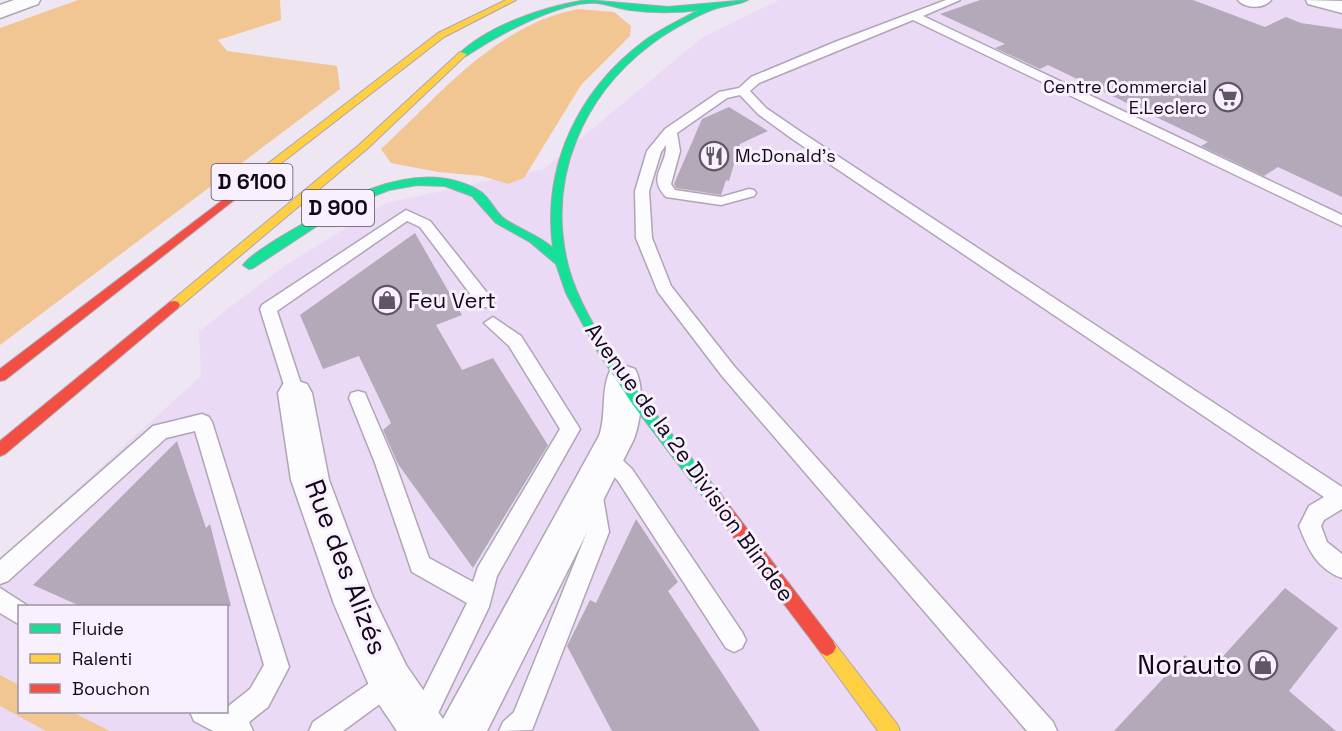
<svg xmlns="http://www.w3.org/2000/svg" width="1342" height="731" font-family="'Space Grotesk',sans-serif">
<rect width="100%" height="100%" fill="#eee6f2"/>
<path fill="#ebdaf5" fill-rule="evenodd" d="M779,0H1342V731H0V559L201,376L199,331L286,265L386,203L544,169L703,37ZM20,606H226V712H20Z"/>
<path fill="#f1c692" d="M78,0H280L281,20L218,40L227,51L337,66L340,89L0,345V28Z
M578,9L614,12L631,26L630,36L581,85L524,178L508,184L482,176L438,172L391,163L381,149C441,94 494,26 578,9Z
M0,675L19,685L20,712H72L110,731H46L0,706Z"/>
<path fill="#b3a9b9" d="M980,0H1193L1265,27L1286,17L1301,23L1342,29V197L1278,167L1264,176L1201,146L1208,142L1048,65L1040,69L995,48L1005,44L940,14Z
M729,107L768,131L740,144L729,181L726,180L721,195L676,188L674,184L702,119Z
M415,233L462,315L436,325L462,370L493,358L548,445L473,568L398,464L383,430L391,423L359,356L323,369L300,315Z
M177,441L206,528L210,524L231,606H80L33,585Z
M636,519L678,582L668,591L760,731H612L567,646L590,600L596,603Z
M1285,588L1338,628L1289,691L1336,731H1114L1185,655L1207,674Z"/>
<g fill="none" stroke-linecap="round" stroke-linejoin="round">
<g stroke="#afa5b5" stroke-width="3">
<path id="lane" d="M946,0H960L923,16L1342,215V226L913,20L759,83L750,91L766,108L801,132L1342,487V509L1324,520L1321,526L1327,542L1342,554V578C1317,569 1308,549 1299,526L1309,506L1324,497L791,138L758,114L740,95L727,98L677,133L680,151L671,184L675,190L721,197L749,189L754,190L756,193L754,196L721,205L666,197C646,176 667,167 666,145L661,152L649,191L652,238L671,286L734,366L1053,722L1057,731H1027L722,376L658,292L636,238L635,191L647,151L665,129L719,92L739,88L751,77L835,42Z
M406,210L430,221L492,299L494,303L492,307H480L420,227L407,221L277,311L304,393L302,398L295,400L288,398L260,309L262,305Z
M493,317L521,336L580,429L497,576L489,607L430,730L414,731L408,721L467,603L412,572L375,463L349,398L351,393L358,391L365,393L367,398L395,463L429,558L473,582L478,567L560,429L509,346L484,323Z
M202,414L209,417L212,422L289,667L268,707L249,722L253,731H213L194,721L190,712H226V708L250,689L264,665L195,431L166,438L8,581L0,584V560L153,426Z
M606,449L613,451L632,469L742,632L746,640L742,648L734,652L726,648L618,481L596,457L599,451Z
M594,483L601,486L609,532L532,730L499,731L503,722L514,712L587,532L584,492L587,486Z
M0,588L28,606H20V625L0,613Z
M390,669L399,672L402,681L399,690L343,731H309L313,722Z"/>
</g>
<g stroke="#afa5b5" stroke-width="3">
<path id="street" d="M14,0H40L38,4L0,18V5Z
M1238,0H1271C1264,9 1245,9 1238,0Z
M1306,0L1342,1V13L1308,4Z
M623,365L635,369C645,388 641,419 634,439L487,731H397L374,697L334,604L291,480L278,393L283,384L295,380L307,384L312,393L329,480L373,597L406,665L443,719L599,436C607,415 600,389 611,369Z"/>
</g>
<g stroke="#afa5b5" stroke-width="2">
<path id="fast" d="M587,0L668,7L748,0C739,5 727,5 717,8C700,13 665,33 650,45C617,70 591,103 576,141C561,178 558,218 566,257C581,334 673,434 722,496L724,501L722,506L716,508L710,506L633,405L598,352L566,293L556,264L530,242L496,223L472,196L445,186L417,185L389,190L361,201L332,216L253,268L249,269L243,265C254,251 291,231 308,221C356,191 426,158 481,192C491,199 495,213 506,220C521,230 538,235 553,248C542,167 578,91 643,42C660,29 680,20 699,10C676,13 653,13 630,10C619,8 609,5 598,3C561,0 496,36 466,56L459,54C489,25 546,6 587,0Z"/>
</g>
<g stroke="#afa5b5" stroke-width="2">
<path id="slow" d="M506,0H516L444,37L248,189H240V185L438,33Z
M460,52L467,54L367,149L178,308H170L168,305L170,302L359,145Z
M827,638L833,641L897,724L900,731H878L821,653L818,647L821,641Z"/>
</g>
<g stroke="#afa5b5" stroke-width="2">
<path id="jam" d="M244,184L249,187L248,189L5,380L0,381V369Z
M174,301L178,302L180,305L178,308L5,454L0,456V441L170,302Z
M716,494L722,496L833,641L836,647L833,653L827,656L821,653L710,506L708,501L710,496Z"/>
</g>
<use href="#lane" fill="#fcfbfd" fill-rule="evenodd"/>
<use href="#street" fill="#fcfbfd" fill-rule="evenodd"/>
<use href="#fast" fill="#16e098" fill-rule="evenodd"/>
<use href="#slow" fill="#ffcf43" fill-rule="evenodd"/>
<use href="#jam" fill="#f24e42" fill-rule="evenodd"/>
</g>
<defs>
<g id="supermarket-ring" transform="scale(1.5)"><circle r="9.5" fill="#f8f1fd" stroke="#605566" stroke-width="1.5"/><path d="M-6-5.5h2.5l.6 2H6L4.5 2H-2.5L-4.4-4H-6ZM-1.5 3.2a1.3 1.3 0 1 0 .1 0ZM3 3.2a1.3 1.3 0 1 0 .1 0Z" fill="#605566"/></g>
<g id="restaurant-ring" transform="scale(1.5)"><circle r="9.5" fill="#f8f1fd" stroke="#605566" stroke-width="1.5"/><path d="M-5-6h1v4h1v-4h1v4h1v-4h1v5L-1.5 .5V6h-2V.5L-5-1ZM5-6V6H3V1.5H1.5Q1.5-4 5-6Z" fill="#605566"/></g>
<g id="shop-ring" transform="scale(1.5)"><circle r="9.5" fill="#f8f1fd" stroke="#605566" stroke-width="1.5"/><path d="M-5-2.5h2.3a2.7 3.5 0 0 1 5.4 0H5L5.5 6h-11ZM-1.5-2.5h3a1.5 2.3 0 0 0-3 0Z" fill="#605566"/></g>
</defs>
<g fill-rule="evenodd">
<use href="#supermarket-ring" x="1228" y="97"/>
<use href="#restaurant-ring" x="714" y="156"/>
<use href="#shop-ring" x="387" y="300"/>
<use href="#shop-ring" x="1263" y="665"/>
</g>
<g text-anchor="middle" stroke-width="6" stroke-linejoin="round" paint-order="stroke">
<g font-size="18" fill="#13071a" stroke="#f8f1fd" text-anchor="end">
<text x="1207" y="93">Centre Commercial<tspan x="1207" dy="21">E.Leclerc</tspan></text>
<text x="735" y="162" text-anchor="start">McDonald's</text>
</g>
<g fill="#f8f1fd" stroke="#584d5e" stroke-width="1.5">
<rect x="211.5" y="164" width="81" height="36" rx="4.5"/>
<rect x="302" y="190" width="72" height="36" rx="4.5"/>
</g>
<g font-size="21" font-weight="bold" fill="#13071a">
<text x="252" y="189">D 6100</text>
<text x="338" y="215">D 900</text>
</g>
<g font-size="22" fill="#13071a" stroke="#f8f1fd" text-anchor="start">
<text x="408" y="308">Feu Vert</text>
</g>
<g font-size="22" fill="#13071a" stroke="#f8f1fd">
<text transform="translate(690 462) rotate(54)" y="8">Avenue de la 2e Division Blindee</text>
</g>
<g font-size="27" fill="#13071a" stroke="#f8f1fd">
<text transform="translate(346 567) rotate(69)" y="9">Rue des Alizés</text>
</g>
<g font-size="27" fill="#13071a" stroke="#f8f1fd" text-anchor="end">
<text x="1242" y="674">Norauto</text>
</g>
</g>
<rect x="18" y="605" width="210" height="108" fill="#f8f1fd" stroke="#9c93a2" stroke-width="1.5"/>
<rect x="30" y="624" width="30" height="9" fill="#16e098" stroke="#9c93a2" stroke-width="1.5"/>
<text x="72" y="635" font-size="18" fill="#13071a">Fluide</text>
<rect x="30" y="654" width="30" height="9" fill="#ffcf43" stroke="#9c93a2" stroke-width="1.5"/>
<text x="72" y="665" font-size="18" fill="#13071a">Ralenti</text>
<rect x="30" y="684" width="30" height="9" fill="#f24e42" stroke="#9c93a2" stroke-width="1.5"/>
<text x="72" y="695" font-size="18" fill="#13071a">Bouchon</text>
</svg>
